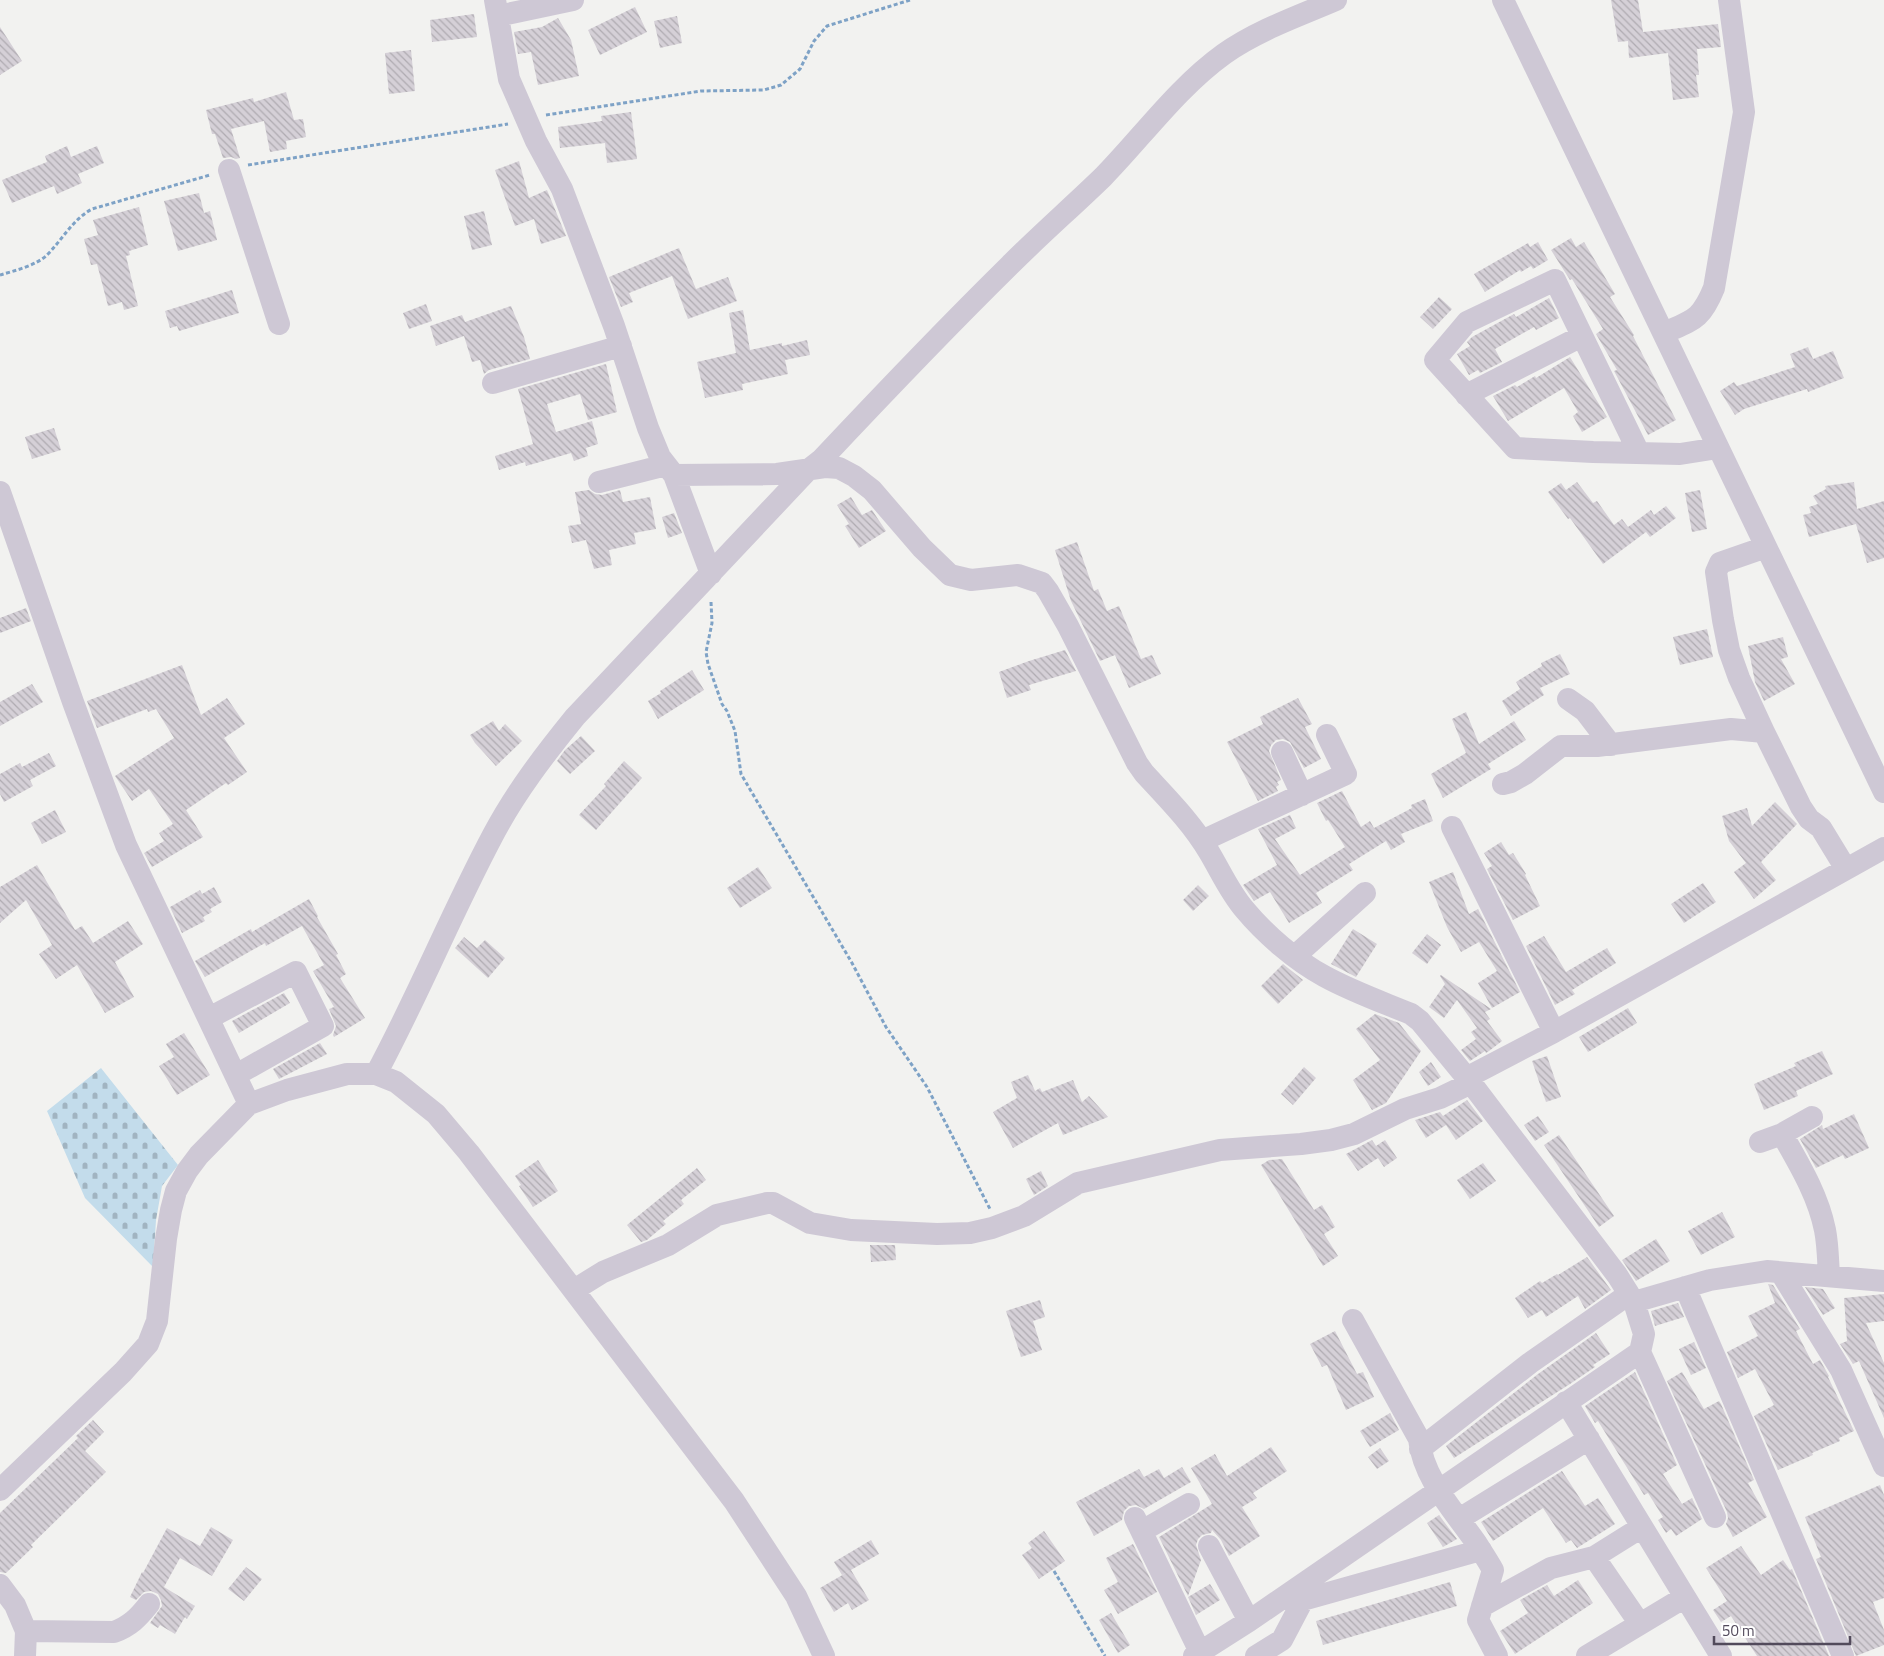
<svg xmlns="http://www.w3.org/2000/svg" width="1884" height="1656" font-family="'Titillium Web',sans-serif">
<defs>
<pattern id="cemetery-stones" width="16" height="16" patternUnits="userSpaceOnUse" patternTransform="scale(1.25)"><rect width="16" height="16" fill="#c3dceb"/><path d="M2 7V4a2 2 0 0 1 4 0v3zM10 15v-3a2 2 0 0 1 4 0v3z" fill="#a1b4c1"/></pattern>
<pattern id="building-back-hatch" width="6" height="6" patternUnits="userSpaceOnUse" patternTransform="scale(1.25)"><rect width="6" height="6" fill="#d5d0d7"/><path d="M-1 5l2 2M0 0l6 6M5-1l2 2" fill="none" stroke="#afabb1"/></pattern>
</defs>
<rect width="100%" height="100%" fill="#f2f2f0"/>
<path fill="url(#cemetery-stones)" d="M101,1068L178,1165L162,1186L156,1220L153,1267L85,1198L47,1111Z"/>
<path fill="url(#building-back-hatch)" d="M1611,0H1638L1643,32L1718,24L1721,47L1697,49L1699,75H1696L1699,97L1673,100L1668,53L1629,58L1628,41L1618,42Z
M635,7L647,32L600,55L588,30Z
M474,14L477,37L432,42L430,20Z
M677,16L682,43L660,48L654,21Z
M558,18L571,40L579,76L538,85L531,52L518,54L514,32L542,27Z
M0,27L22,61L0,75Z
M411,50L415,91L389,94L385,53Z
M286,92L294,120L303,119L306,137L286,141L287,149L270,152L264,121L231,129L240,158L236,159L231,157L223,158L215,134H212L206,110L253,98L254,102Z
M631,112L637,159L607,163L605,143L560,148L558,127L602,121L601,116Z
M67,146L71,157L97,146L104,163L78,174L82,183L57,194L54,186L12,203L2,180L47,162L45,156Z
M519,161L529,198L547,190L566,236L541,244L534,219L515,226L495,170Z
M199,193L204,213L210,211L217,240L178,251L164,201Z
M139,207L148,245L129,251L130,255L126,256L138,306L124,310L122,302L108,306L97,264L91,265L84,239L98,235L93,220Z
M484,211L492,245L472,250L464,216Z
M1571,238L1576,247L1584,242L1615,294L1610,297L1634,335L1633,336L1676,420L1648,435L1614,371L1617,370L1596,334L1603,329L1572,279L1570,280L1551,250Z
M1538,242L1548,260L1533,269L1531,266L1521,272L1520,270L1485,292L1474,274L1528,243L1530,247Z
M679,248L696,289L728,277L737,301L688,319L672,276L629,293L633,302L621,307L609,277Z
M232,290L239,313L179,331L177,326L170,328L165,311Z
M1439,297L1452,309L1433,329L1420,317Z
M1549,298L1559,318L1536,330L1534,327L1495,349L1502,362L1480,373L1478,370L1469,375L1457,354L1470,346L1467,342L1472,337L1514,314L1516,317Z
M426,304L432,321L409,329L403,313Z
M511,306L524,337L530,359L489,370L484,374L480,360L472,362L464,336L436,346L430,326L462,315L465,322Z
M743,310L750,350L782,343V346L807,340L810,355L785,360L788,374L742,384L743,390L705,398L697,362L736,353L729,313Z
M1808,347L1813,359L1833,351L1844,378L1808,392L1807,389L1744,409L1735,415L1720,391L1734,382L1737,386L1795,367L1790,354Z
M1570,357L1607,417L1582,432L1573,416L1578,412L1564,388L1508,421L1493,396L1515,385L1517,387L1535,376L1536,378Z
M606,364L617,412L588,420L580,394L547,404L556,432L592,421L598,444L586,448L588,456L574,461L571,453L526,466L525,462L499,470L495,456L533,444L518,389Z
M54,428L61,450L32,459L25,437Z
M1577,482L1593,503L1597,501L1614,525L1622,519L1628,527L1651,510L1654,515L1666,506L1676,518L1650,537L1646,532L1603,564L1570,518L1568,519L1548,492L1561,483L1566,490Z
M1854,482L1857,509L1884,501V558L1867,563L1856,524L1809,537L1803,515L1811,513L1809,507L1818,504L1813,496L1826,489L1825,486Z
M589,490L595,494L602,495L620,490L623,502L650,497L656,529L634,533L636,544L609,550L612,565L594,569L586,540L572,543L568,526L581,524L575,492Z
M1700,490L1707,529L1692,532L1685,493Z
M851,497L862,515L872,510L886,531L859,548L845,526L849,524L837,505Z
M674,513L682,533L668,538L662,517Z
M1077,542L1094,591L1098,589L1107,611L1119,606L1141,659L1152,655L1161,674L1129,688L1115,655L1100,661L1071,601L1055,550Z
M26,608L31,621L0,633V618Z
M1707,629L1713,657L1680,665L1673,637Z
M1783,637L1788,657L1781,659L1795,684L1764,701L1755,682L1748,646Z
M1065,650L1076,671L1029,685L1031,690L1007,698L999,672L1029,661Z
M1560,654L1570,674L1540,688L1544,695L1511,716L1502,701L1520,689L1516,682L1542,666L1541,663Z
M182,665L201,715L227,698L245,724L224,738L247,772L228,785L226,783L186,810L203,837L152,867L144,853L164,841L159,833L173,824L149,789L132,801L115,776L174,738L156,709L148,712L147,709L97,728L87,701Z
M692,670L704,690L658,719L648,701L661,693L660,691Z
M32,684L43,702L0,726V702Z
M1298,698L1312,724L1305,727L1321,759L1304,768L1290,742L1283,739L1276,740L1271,745L1269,751L1281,780L1277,782L1279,785L1276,787L1278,791L1258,801L1227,742L1263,724L1260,717Z
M1466,712L1479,744L1514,721L1526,740L1488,764L1491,769L1443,798L1431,774L1466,753L1452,719Z
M493,721L499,731L505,724L522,741L496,766L475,743L470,735Z
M581,736L595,751L570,774L557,761L565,750Z
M49,753L56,766L30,780L33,786L4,802L0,794V774L20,763L22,767Z
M624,761L642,778L596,830L579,815L606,786L604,784Z
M1342,791L1361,827L1370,821L1374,828L1412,808L1411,805L1425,799L1433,821L1401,834L1405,842L1391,850L1386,841L1349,864L1353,870L1316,893L1322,903L1289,923L1270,892L1254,901L1243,885L1277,865L1258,829L1290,815L1296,828L1275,839L1300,875L1345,847L1328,820L1326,821L1317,803Z
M1775,802L1797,824L1761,862L1776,880L1754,899L1734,872L1746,863L1729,841L1722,816L1747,808L1752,826Z
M55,810L66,832L42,844L31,823Z
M1501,842L1509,855L1513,853L1526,874L1525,875L1540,906L1513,920L1487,869L1492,866L1484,853Z
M37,865L75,930L82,926L93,943L128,921L143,944L115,962L134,997L105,1013L77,965L56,979L39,954L52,945L26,900L0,923V887Z
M758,867L772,888L740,908L727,888Z
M1453,872L1469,914L1478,909L1520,992L1492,1008L1478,983L1497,971L1479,942L1461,952L1447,927L1429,882Z
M1703,883L1716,902L1684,923L1671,904Z
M1198,885L1209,896L1193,911L1183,900Z
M214,887L222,902L210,909L212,912L203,917L205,921L182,933L170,907L200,890L202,894Z
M309,899L318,916L317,917L338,954L336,955L346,974L340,978L365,1018L334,1037L333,1035L336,1026L329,1009L334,1007L313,971L324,965L302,926L266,946L265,943L205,977L195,961L251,929L252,932Z
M1353,929L1377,944L1356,977L1331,964Z
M1427,934L1441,945L1427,964L1412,953Z
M1544,936L1566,972L1607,948L1616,963L1572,990L1575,994L1555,1005L1526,946Z
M464,937L477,948L485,940L505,958L488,978L455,948Z
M1283,964L1303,980L1278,1004L1261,986Z
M1441,975L1491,1009L1485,1012L1490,1019L1487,1021L1502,1041L1489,1051L1486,1053L1485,1051L1470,1061L1461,1050L1476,1039L1471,1032L1477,1028L1457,1000L1444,1018L1429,1007L1445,984L1440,976Z
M284,993L290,1003L239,1033L232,1021Z
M1628,1008L1637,1023L1588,1052L1579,1037Z
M1375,1014L1399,1023L1421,1051L1386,1103L1372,1110L1353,1080L1380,1060L1356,1029Z
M184,1033L210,1075L177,1095L159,1066L174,1057L166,1044Z
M320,1043L327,1054L279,1079L273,1069Z
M1822,1051L1833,1074L1796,1091L1798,1096L1764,1110L1754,1084L1796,1066L1794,1063Z
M1547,1056L1561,1097L1546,1102L1532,1061Z
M1431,1062L1441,1077L1428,1086L1419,1072Z
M1304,1067L1316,1078L1293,1105L1281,1094Z
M1028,1075L1035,1091L1040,1088L1042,1092L1073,1080L1082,1102L1089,1096L1108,1117L1063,1135L1058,1123L1013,1148L993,1112L1017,1098L1011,1082Z
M1467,1100L1483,1121L1456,1140L1446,1125L1426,1138L1415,1120L1440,1112L1443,1116Z
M1854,1114L1869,1148L1845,1159L1843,1155L1816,1168L1800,1139L1822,1125L1823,1129Z
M1538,1116L1549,1132L1535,1141L1524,1125Z
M1559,1135L1614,1216L1599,1227L1544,1145Z
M1372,1140L1376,1146L1385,1140L1397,1158L1384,1167L1378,1158L1358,1171L1346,1154Z
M1282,1159L1314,1210L1322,1205L1335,1227L1324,1234L1338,1256L1323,1266L1261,1165L1269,1160Z
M538,1160L558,1191L533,1207L519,1186L521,1185L515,1176Z
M1483,1163L1496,1181L1470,1199L1457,1180Z
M697,1168L706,1180L681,1200L684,1204L663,1221L666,1224L647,1240L641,1242L627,1225Z
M1041,1171L1048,1186L1034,1195L1026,1179Z
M1722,1212L1735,1237L1701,1255L1688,1231Z
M1656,1239L1670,1261L1636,1281L1622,1260Z
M870,1245H895L896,1260L871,1262Z
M1587,1257L1611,1290L1585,1309L1578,1296L1546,1317L1542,1310L1528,1318L1515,1298L1540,1281L1542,1283L1557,1274L1558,1275Z
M1768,1284L1773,1285L1800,1329L1796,1331L1813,1364L1820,1360L1829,1376L1828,1377L1854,1431L1839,1438L1840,1441L1812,1453L1813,1455L1778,1470L1754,1416L1774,1405L1755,1369L1738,1378L1727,1352L1758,1336L1748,1316L1775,1303Z
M1805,1287L1823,1289L1835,1308L1823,1315Z
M1884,1294V1321L1866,1323L1884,1363V1418L1859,1361L1853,1364L1840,1344L1847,1341L1844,1298Z
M1040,1300L1045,1317L1033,1321L1042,1350L1021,1357L1006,1311Z
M1678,1303L1684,1317L1655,1326L1651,1311Z
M1335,1331L1357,1374L1363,1372L1374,1397L1346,1410L1327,1365L1322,1367L1310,1344Z
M1596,1333L1610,1354L1593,1365L1595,1367L1570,1384L1454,1458L1446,1446L1538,1374Z
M1694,1342L1706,1368L1691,1375L1679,1349Z
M1635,1372L1677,1465L1663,1474L1682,1504L1692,1498L1702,1519L1676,1536L1671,1529L1666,1533L1658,1520L1663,1517L1648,1493L1644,1495L1598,1421L1595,1423L1585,1406Z
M1682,1372L1704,1409L1719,1401L1721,1404L1754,1480L1748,1483L1767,1517L1733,1537L1726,1524L1728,1518L1727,1512L1667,1381Z
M1390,1413L1399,1430L1370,1447L1360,1431Z
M93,1420L104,1432L85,1451L106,1472L31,1545L33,1547L6,1573L0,1572V1513L78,1438L76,1436Z
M1271,1447L1287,1471L1253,1493L1257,1498L1242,1507L1260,1536L1229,1556L1221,1540L1212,1530L1211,1533L1202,1535L1198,1539L1196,1545L1201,1560L1188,1596L1159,1537L1212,1504L1191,1468L1215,1454L1227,1476Z
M1380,1448L1389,1461L1377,1469L1368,1457Z
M1182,1467L1191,1482L1144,1509L1136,1505L1129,1506L1124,1511L1122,1520L1094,1536L1076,1502L1139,1469L1144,1477L1159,1469L1164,1478Z
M1562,1471L1585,1506L1598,1498L1615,1524L1577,1548L1571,1540L1566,1543L1543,1508L1493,1541L1481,1522Z
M1880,1485L1884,1495V1598L1873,1602L1884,1630V1645L1856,1656L1816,1559L1821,1557L1805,1517Z
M1439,1515L1457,1539L1443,1547L1427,1523Z
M211,1527L233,1540L212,1576L180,1558L164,1587L195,1606L187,1619L185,1617L175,1634L160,1625L158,1628L150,1623L162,1606L161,1600L158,1594L151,1591L144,1592L136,1600L130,1597L142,1572L143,1573L167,1528L200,1546Z
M1044,1531L1065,1561L1039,1579L1022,1555L1032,1548L1028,1543Z
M871,1540L879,1554L842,1575L834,1562Z
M1133,1544L1157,1592L1118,1614L1104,1590L1118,1582L1106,1558Z
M1741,1546L1761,1575L1783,1560L1790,1570L1792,1569L1829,1656H1757L1731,1616L1721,1622L1713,1610L1727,1601L1706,1568Z
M246,1567L262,1579L244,1601L228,1589Z
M851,1570L869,1600L852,1610L848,1603L834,1612L820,1588Z
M1578,1580L1593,1603L1515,1654L1500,1631L1528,1613L1520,1600L1547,1585L1554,1596Z
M1450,1582L1457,1606L1323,1645L1316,1621Z
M1210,1584L1220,1600L1196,1615L1188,1597Z
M1111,1613L1130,1645L1118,1653L1099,1620Z"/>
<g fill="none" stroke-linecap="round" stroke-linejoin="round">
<path stroke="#7ea2c6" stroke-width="3" stroke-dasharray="4 2.5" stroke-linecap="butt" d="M546,115L701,91L764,90L781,85L800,69L814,41L827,26L910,0
M248,165L508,124
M0,275C14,271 37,265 47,255C63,239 72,220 92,209L210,175
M711,602L712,623L706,652L708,664L722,704L727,711L735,731L741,774L852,963L886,1027L927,1087L990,1209
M1054,1571L1105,1656"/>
<path stroke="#cec8d5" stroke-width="22" d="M495,0L509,79L536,141L562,189L614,326L648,428L660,457L674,475L777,474L825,467L839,468L854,476L872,490L922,548L950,575L971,580L1018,575L1042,583L1048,591L1068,626L1137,763L1144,773C1167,798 1192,823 1209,852C1221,872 1230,893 1245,910C1265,934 1296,961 1324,976C1351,991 1382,1002 1411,1014L1420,1021L1471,1083L1617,1275L1634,1302L1644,1334L1640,1352L1715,1517
M1503,0L1884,792
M498,16L573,0
M229,170L279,324
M1664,333C1693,320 1701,320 1714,288L1744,112L1729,0
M493,383L621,346
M1466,395L1582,336
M1639,453L1555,280L1467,322L1435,360L1515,448L1593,452L1680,454L1718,448
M674,475L711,574
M599,482L666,465
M0,492L73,702L126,845L249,1104
M1766,547L1720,563L1716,572L1723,620L1729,650L1739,678L1764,732L1801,807L1809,819L1821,828L1846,869
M1568,699L1585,711L1611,745
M1282,752L1302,795
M1503,784L1511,782L1525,774L1561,746H1597L1731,729L1764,732
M1452,827L1554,1032
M1202,841L1346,774L1327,735
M1295,956L1365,893
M209,1018L296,972L323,1026L236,1075
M376,1074C418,996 451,914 493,835C515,793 545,754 575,717L807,471L821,460C883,394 945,329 1010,265C1040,235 1072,207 1103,177C1143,136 1177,88 1224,54C1258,30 1299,16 1336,0
M1466,1078L1554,1032L1884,848
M1782,1134C1799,1164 1818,1195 1825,1230C1828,1245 1828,1261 1829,1276
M1760,1142L1782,1134L1812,1117
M1781,1273L1841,1370L1884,1466
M1685,1287L1843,1656
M574,1290L603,1272L668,1245L717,1215L767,1203H773L810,1223L851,1230L937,1234L970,1233L992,1228L1024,1216L1078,1183L1220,1150L1301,1144L1331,1140L1354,1134L1405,1109L1440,1098L1471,1083
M1634,1302L1710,1280L1767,1271L1884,1281
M1353,1320L1419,1439C1423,1479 1455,1512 1477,1544C1482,1552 1488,1561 1493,1570L1478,1620L1497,1656
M1566,1402L1721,1656
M1420,1449L1530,1363L1629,1294
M0,1490L123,1372L148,1344L157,1321L166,1239L171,1210L176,1191L187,1171L199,1155L249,1104L287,1090L347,1074H376L396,1082L436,1114L469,1153L734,1501L796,1596L824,1656
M1135,1518L1200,1652
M1459,1519L1589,1439
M1142,1531L1189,1504
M1209,1546L1249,1621
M1594,1557L1640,1624
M0,1585L15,1605L26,1631L25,1656
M1284,1597L1303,1600L1481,1550
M1482,1606L1551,1568L1594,1557L1642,1527
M26,1631L114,1632C130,1626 138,1618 149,1604
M1194,1656L1249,1621L1640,1352
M1256,1656L1282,1640L1303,1600
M1587,1656L1685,1597"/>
</g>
<path d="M1714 1636v8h136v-8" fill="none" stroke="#524a5b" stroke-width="2.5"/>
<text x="1722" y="1636" font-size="15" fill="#524a5b" stroke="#ffffff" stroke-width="4" paint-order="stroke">50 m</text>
</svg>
